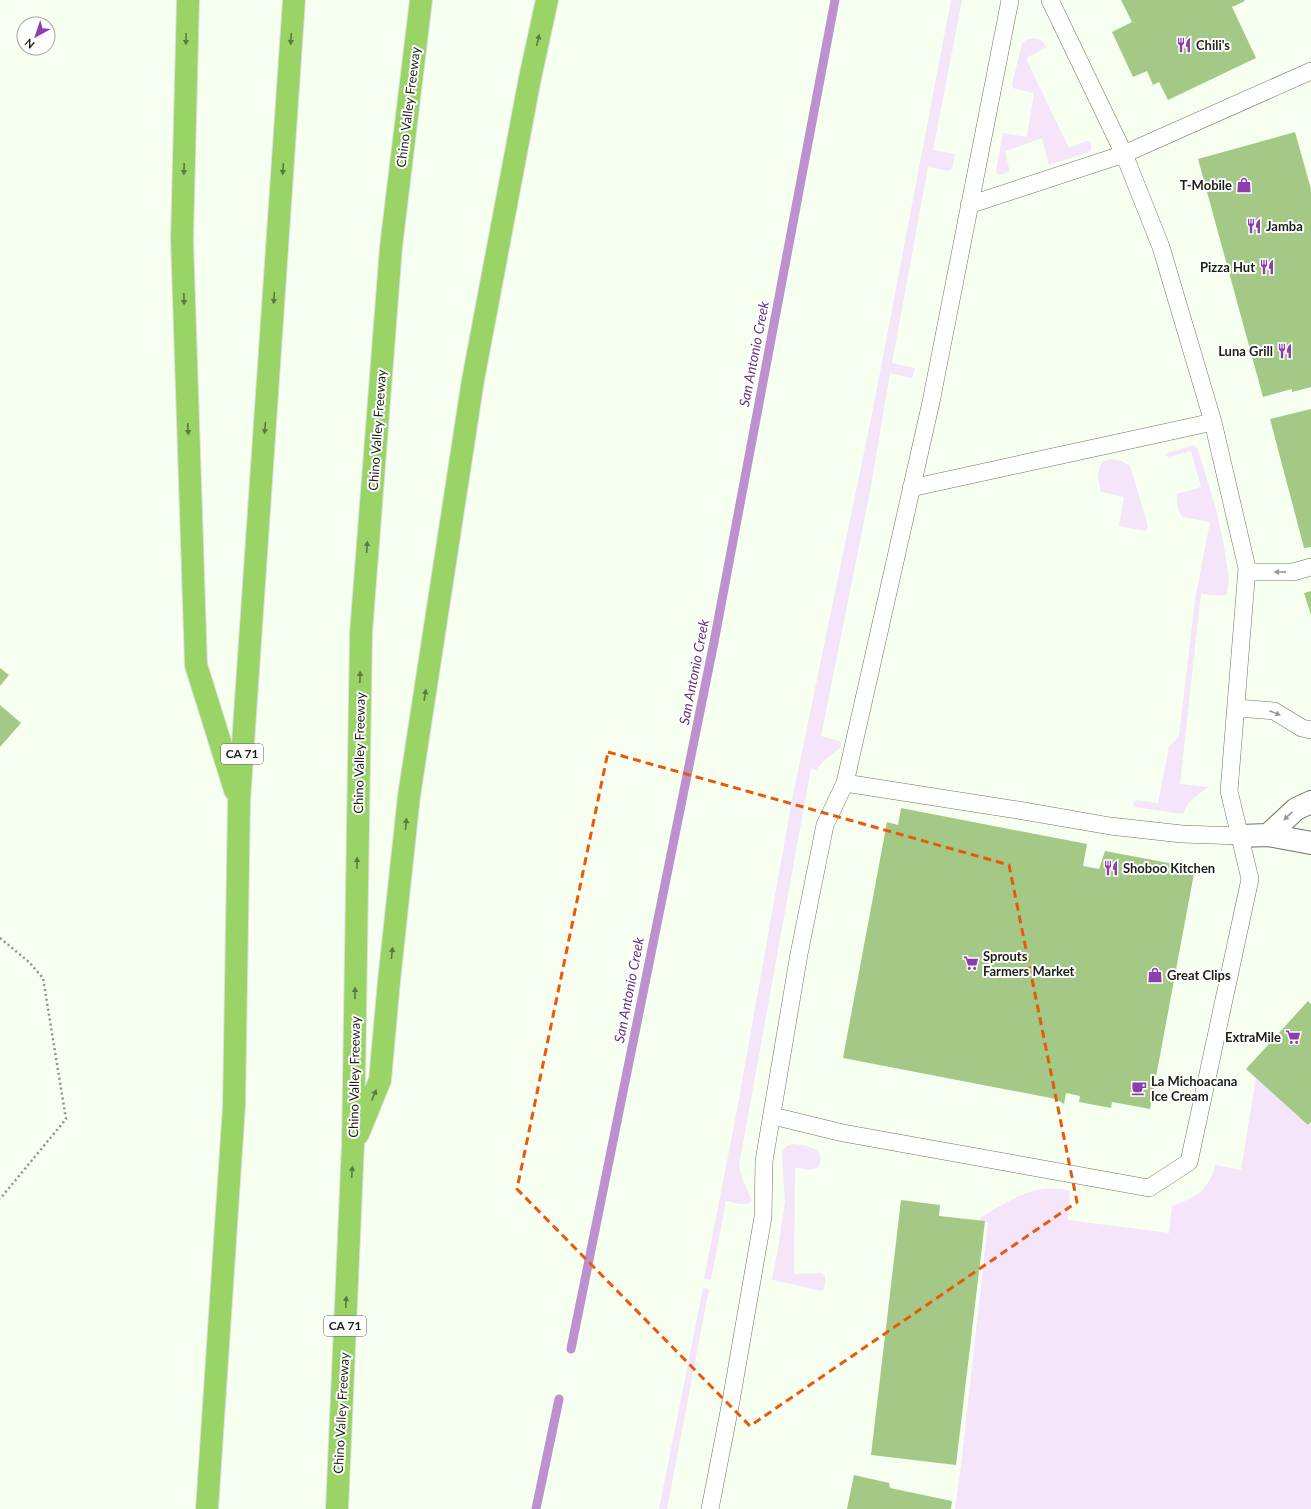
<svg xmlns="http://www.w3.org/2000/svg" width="1311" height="1509" font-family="Lato,sans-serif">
<rect width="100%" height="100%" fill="#f6fff0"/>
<path fill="#f4e5fb" d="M951,0H962L933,150L955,154L952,169L948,171L928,167L892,363L915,368L912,378H911L890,373L871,486L821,736L839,741L841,743V747L824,761L816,770L811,768L739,1165L743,1181L752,1200C747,1208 734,1202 726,1201L711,1280L704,1279L737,1110L792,800L874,404Z
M1034,38L1041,40L1046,46L1045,48L1028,57L1027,61L1069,148L1087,141L1091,142V150L1087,153L1049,165L1042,138L1005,151L1009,169L1008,172L1004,174L998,175L996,171L1003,133L1027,137L1034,93L1013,88L1012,84L1022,44L1026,40Z
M1193,445L1197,448L1199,453L1216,509L1223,541L1229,579L1227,594L1225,596L1201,594L1180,784L1208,787L1189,802L1183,814L1135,807L1133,806V803L1137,800L1158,803L1169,747L1179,736L1195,600L1210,522L1183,517C1178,513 1176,500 1177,494L1201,487L1191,451L1168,457L1165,454Z
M1111,459L1122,461L1130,466L1148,526L1146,531L1119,526L1124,497L1101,492C1098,480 1096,471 1103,461Z
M1256,1078L1308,1125L1310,1123L1311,1124V1509H955L961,1466L988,1222L980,1221L981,1217C1011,1200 1035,1182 1070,1191L1068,1220L1169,1233L1172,1206C1196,1197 1209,1191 1215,1165L1241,1170Z
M794,1144C804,1145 825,1148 820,1163C819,1166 818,1168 814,1169C808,1171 801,1168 795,1168L794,1274L822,1273L825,1276V1285L823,1290L821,1291L773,1280L772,1279L778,1249L785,1201L782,1155C784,1147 786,1145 794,1144Z
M703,1288L709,1289L667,1509H659Z"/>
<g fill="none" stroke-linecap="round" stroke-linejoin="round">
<path stroke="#bc91ce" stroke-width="9" d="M571,1349L714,642L835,0
M536,1509L559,1399"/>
</g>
<path fill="#a4c987" d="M1121,0H1244L1245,1L1232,7L1256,58L1168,100L1159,82L1153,85L1147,71L1133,77L1112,32L1132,22Z
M1295,132L1311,189V387L1292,392V389L1263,397L1198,159Z
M1311,409V547L1304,548L1270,419Z
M1311,591V615L1304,593Z
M0,668L9,675L0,686Z
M0,705L21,723L0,747Z
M901,808L1087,844L1083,866L1099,869L1105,851L1195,868L1150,1109L1112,1102L1111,1108L1079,1102L1080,1096L1066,1093L1064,1104L1056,1099L843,1058L887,822L898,825Z
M1308,1001L1311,1004V1122L1308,1125L1246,1069Z
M901,1200L940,1205L939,1216L985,1221L956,1465L871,1455Z
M854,1475L889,1483L890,1488L952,1501L951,1509H847Z"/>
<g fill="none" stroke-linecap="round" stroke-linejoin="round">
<g stroke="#69765f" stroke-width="18">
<path id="service" d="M969,205L1124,154L1311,71
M911,488L1213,422
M1247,572H1293L1311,567
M1237,708L1274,711L1302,728L1311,730
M845,783L1018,810L1110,826L1182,834L1240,836
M773,1116L843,1133L1149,1188L1189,1162L1250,879L1229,791L1247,568L1213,422L1161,247L1124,154L1050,0
M710,1509L731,1401L763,1217L764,1161L799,954L825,825L845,783L931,402L1010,0"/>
</g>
<g stroke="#69765f" stroke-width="24">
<path id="minor" d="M1268,835L1296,809L1311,802
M1240,836L1268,835L1311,843"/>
</g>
<g stroke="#dfe0df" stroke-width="24">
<path id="motorway" d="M188,0L182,239L196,665L235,790
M358,1134L380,1080L389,981L409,796L473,380L530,78L547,0
M207,1509L234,1106L239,802L294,0
M337,1509L353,1144L361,633L391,247L421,0"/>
</g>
<path stroke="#8d9488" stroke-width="2.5" stroke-dasharray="2 3" stroke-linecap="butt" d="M0,938L29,962L43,978L66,1119L0,1199"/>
<use href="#service" stroke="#fff" stroke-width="17"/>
<use href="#minor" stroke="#fff" stroke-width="22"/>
<use href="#motorway" stroke="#9ad467" stroke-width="22"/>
</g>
<defs><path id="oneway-solid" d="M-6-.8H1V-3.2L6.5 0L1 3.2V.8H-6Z"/></defs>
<g fill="#5a7a3f">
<use href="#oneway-solid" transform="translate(186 39) rotate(91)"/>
<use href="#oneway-solid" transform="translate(291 39) rotate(94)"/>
<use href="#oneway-solid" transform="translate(538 40) rotate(-77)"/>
<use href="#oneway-solid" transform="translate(184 169) rotate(92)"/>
<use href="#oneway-solid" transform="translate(283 169) rotate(94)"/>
<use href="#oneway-solid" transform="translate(274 298) rotate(94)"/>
<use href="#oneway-solid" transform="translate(184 299) rotate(89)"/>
<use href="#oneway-solid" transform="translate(265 428) rotate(94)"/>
<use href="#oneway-solid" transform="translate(188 429) rotate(88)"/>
<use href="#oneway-solid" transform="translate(367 547) rotate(-86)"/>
<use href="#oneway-solid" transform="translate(360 677) rotate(-89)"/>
<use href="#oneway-solid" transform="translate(425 695) rotate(-81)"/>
<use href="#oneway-solid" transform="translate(406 824) rotate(-84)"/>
<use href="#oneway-solid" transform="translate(357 863) rotate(-89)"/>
<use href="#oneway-solid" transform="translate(392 953) rotate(-84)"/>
<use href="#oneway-solid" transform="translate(355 993) rotate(-89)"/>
<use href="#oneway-solid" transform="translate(374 1095) rotate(-67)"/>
<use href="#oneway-solid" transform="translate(352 1172) rotate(-87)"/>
<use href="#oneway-solid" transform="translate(346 1302) rotate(-87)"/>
</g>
<g fill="#989b97">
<use href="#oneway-solid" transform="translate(1280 572) rotate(-179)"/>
<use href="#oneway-solid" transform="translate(1275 713) rotate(22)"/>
<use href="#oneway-solid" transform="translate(1288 816) rotate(137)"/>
</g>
<path fill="none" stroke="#e8590c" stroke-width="3" stroke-dasharray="8 5" stroke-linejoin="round" d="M608,752L1009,865L1077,1202L750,1426L517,1189Z"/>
<defs>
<g id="restaurant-bare" transform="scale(1.2)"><path d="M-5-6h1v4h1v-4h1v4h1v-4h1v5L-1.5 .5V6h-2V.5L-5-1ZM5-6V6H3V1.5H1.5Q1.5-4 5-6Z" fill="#8e3dac" stroke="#fff" stroke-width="2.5" paint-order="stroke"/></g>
<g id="shop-bare" transform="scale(1.2)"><path d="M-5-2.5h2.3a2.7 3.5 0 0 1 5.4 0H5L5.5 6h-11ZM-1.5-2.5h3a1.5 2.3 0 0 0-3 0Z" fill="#8e3dac" stroke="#fff" stroke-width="2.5" paint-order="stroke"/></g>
<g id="supermarket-bare" transform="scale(1.2)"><path d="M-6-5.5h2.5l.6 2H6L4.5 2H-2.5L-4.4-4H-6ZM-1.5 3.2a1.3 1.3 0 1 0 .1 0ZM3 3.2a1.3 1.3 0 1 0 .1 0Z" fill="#8e3dac" stroke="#fff" stroke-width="2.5" paint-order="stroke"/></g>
<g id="cafe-bare" transform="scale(1.2)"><path d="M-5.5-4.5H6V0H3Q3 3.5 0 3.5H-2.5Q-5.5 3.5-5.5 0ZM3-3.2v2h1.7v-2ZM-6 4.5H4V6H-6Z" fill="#8e3dac" stroke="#fff" stroke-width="2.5" paint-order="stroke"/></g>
</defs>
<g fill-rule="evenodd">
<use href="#restaurant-bare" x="1184" y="45"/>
<use href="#shop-bare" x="1244" y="185"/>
<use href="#restaurant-bare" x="1254" y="226"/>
<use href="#restaurant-bare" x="1267" y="267"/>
<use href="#restaurant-bare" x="1285" y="351"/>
<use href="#restaurant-bare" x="1111" y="868"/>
<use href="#supermarket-bare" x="971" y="963"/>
<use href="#shop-bare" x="1155" y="975"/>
<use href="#supermarket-bare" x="1293" y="1037"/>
<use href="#cafe-bare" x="1139" y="1088"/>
</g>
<g text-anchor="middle" stroke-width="4" stroke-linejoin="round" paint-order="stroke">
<g fill="#fff" stroke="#5f635d" stroke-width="1">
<rect x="221" y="744" width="42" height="20" rx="3"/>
<rect x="324" y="1316" width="42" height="20" rx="3"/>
</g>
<g font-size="12" font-weight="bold" fill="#1b2017">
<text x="242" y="758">CA 71</text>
<text x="345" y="1330">CA 71</text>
</g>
<g font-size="13" font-weight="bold" fill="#1b2017" stroke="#fff" text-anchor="start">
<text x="1196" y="50">Chili's</text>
<text x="1232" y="190" text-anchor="end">T-Mobile</text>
<text x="1266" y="231">Jamba</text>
<text x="1255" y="272" text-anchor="end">Pizza Hut</text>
<text x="1273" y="356" text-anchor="end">Luna Grill</text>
<text x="1123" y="873">Shoboo Kitchen</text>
<text x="983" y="961">Sprouts<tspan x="983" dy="15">Farmers Market</tspan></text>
<text x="1167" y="980">Great Clips</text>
<text x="1281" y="1042" text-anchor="end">ExtraMile</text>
<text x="1151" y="1086">La Michoacana<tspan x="1151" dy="15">Ice Cream</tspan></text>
</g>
<g font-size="13" fill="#1b2017" stroke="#fff">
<text transform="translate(408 107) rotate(-83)" y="5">Chino Valley Freeway</text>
<text transform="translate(377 430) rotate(-86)" y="5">Chino Valley Freeway</text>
<text transform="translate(359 753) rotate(-89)" y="5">Chino Valley Freeway</text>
<text transform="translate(354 1077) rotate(-89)" y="5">Chino Valley Freeway</text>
<text transform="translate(341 1413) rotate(-87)" y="5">Chino Valley Freeway</text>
</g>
<g font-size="14" font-style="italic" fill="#66317a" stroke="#fff">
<text transform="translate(754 354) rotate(-79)" y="5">San Antonio Creek</text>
<text transform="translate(694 672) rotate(-79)" y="5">San Antonio Creek</text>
<text transform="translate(629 990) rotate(-79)" y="5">San Antonio Creek</text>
</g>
</g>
<g transform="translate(36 36) rotate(220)"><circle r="19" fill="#ffffff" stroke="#a4a6a2"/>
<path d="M0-3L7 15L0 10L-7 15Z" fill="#8e3dac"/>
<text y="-6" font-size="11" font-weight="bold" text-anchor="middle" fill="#1b2017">N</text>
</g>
</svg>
